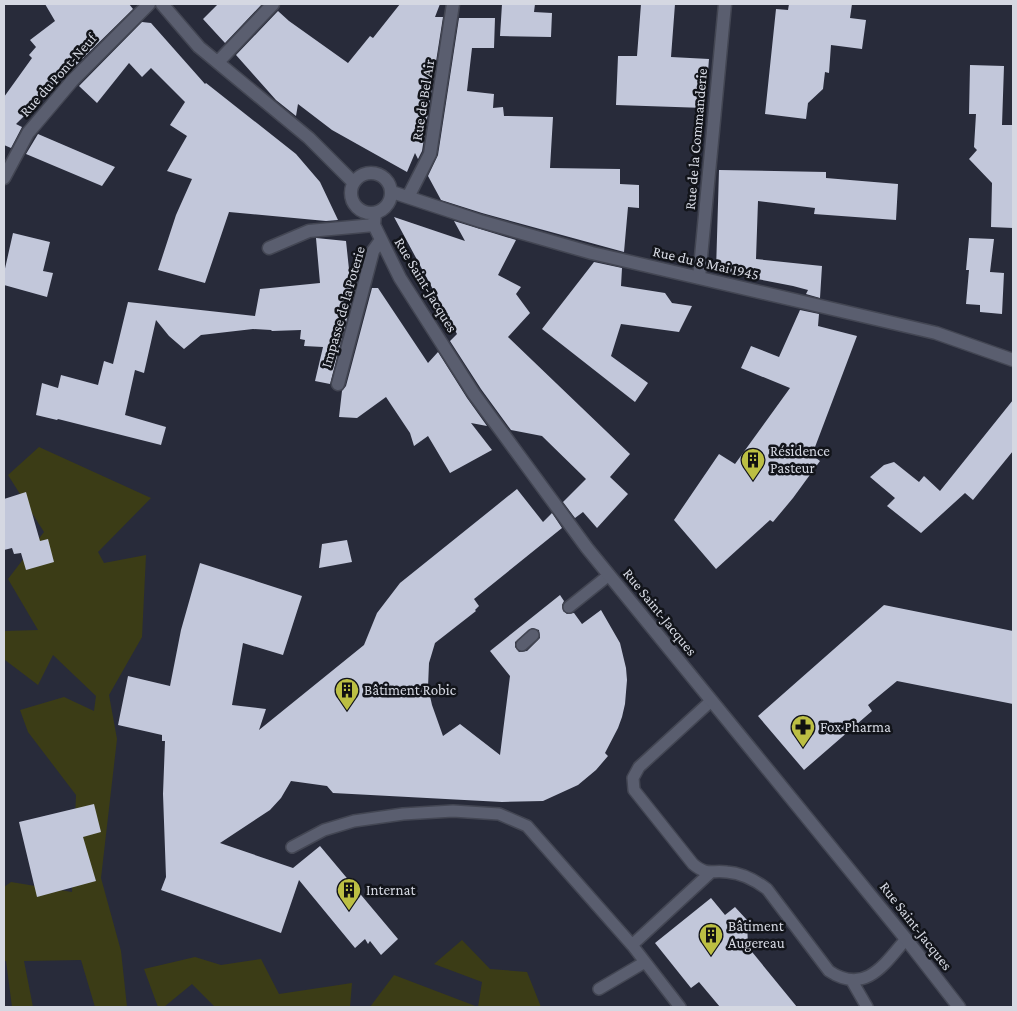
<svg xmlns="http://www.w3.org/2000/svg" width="1017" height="1011" font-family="'Crimson Pro',serif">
<rect width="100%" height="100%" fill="#282b3a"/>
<path fill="#3b3c16" d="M39,447L151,498L98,552L104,563L146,555L142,637L109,695L117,739L101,878L121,951L127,1007H95L81,960L24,961L33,1007H12L6,961H4V887L11,882L72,892L76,795L28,732L20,710L64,697L94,711L96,696L53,655L38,685L5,660L4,667V631L38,630L8,579L44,532L8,475Z
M462,940L490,969L527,972L541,1007H370L394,975L478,1007L482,982L434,964Z
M195,957L221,965L261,959L279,994L352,983L350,1007H215L192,984L164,1007H158L144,969Z"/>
<path fill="#c2c7da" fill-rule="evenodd" d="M45,4H129L133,9L16,124L22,127L11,148L4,145V97L32,58L29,55L36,47L30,40L55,21Z
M218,4H262L225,43L203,19Z
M400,4H440L435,17H443L422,151L418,159L415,153L407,172L332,130L298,104L296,116L276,100L236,55L278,11L289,21L348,63L370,36L373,38Z
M502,4H535L534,12L552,13L551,37L500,36Z
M641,4H675L671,57L709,59L705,108L616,105L618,56H637Z
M789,4H852L850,18L866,20L862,49L831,45L829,73L825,72L823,89L808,103L806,119L765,114L776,9L788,10Z
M459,18H495L494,48H472L467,91L494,94L493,108L503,107L504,116L553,117L550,168L620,169V184L639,185V208L628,207L624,252L482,213L441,200L428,176L438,155Z
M142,22L151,23L205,84L206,83L296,154L320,182L338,220L326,221L229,212L205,283L158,270L176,215L192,179L167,171L187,136L170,125L185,102L151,68L142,77L129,63L97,103L79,86Z
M970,65L1004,66L1002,125H1013V228L991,227L992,183L969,159L977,150L974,147L976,114H969Z
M38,134L115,167L102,186L26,154Z
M719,170L826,172V178L898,184L896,220L814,214L815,208L758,201L756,259L822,266L820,298L806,294L808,290L793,286L716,271Z
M394,217L465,241L454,221L516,240L498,275L521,287L516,294L530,313L508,337L630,454L610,477L628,494L597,528L583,512L575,518L563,502L586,479L542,436L511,430L481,389L450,341L457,334Z
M13,233L50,242L43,271L53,273L47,297L4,285V273Z
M316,238L346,241L351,288H355L330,384L315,381L323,347L304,346L305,340L300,339L301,330L272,331L271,330L253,329L201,335L184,349L169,336L156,320L144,373L135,370L125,415L166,427L161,445L58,419L57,420L36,415L42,383L58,388L61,375L98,385L104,361L113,364L128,302L255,316L260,289L320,283Z
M969,238L994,239L990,272L1004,273L1002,314L980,312V305L966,304L969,270H966Z
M594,262L622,268L621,286L665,293L672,303L692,306L679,332L621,324L611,356L648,383L635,402L542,329Z
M372,288H378L428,363L438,352L467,398L487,426L471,423L492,450L450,473L428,436L414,446L410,433L386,397L357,418L339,417L342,391L346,386Z
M800,310L819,314L818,326L857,336L812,455L820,461L793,498L773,522L770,520L716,569L674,520L719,454L735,464L790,388L741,368L751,346L779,357Z
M1013,400V451L973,500L965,493L921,533L887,506L895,498L870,477L884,465L894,462L919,482L924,476L940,491Z
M517,489L543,522L552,513L562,528L474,599L479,606L475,610L476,611L435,643L429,663L428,687L432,705L443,736L460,724L500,755L510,676L490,651L560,595L564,601L562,605L563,611L567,614L574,613L582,624L601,610L620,643L626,668L627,680L625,704L622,717L618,728L605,753L608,756L596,770L578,785L543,801L502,802L333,793L327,786L291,781L281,798L270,810L220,843L293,868L320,846L398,939L381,955L370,941L368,944L365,939L355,948L299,880L281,933L161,890L166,877L163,794L165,741H162V735L118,725L128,676L170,686L181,630L200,563L302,596L283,655L243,643L232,705L266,709L259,730L364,645L377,613L400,583ZM532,628L539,630L540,638L527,651L519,652L515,647V642Z
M26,492L40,541L48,539L54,562L26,570L21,553L14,554L12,548L4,550V499Z
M347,540L352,562L319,568L322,544Z
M884,605L1013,631V704L897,681L868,705L872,711L804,770L758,716Z
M94,804L101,832L83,837L96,881L37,897L19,822Z
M711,898L725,915L735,907L747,920L748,947L797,1007H720L699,982L691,988L655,943Z"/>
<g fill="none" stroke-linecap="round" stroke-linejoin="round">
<g stroke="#434653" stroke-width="14">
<path id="service" d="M569,607L609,575
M522,645L533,635
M711,701L639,767L633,778L634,790L693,864C707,876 711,870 727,872C742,873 755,880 767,889L829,971C865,995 884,965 906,939
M292,847L324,830L354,821L403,814L453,811L499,814L527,826L632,945
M852,981L867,1007
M599,989L645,962
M680,1007L632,945L710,873"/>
</g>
<g stroke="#434653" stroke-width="15">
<path id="minor" d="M162,4L199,47L309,138L353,182
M218,62L273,4
M351 193a20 20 0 1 1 40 0a20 20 0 1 1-40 0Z
M4,178L28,133L72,81L149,4
M392,192L480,221L592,253L936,333L1013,360
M408,197L430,154L453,4
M375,213L374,225L400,278L474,394L587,548L906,939L959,1007
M269,248L309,231L374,225
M699,278L725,4
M338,384L373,251L381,240"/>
</g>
<use href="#service" stroke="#5a5e6f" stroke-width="11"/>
<use href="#minor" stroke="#5a5e6f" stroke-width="12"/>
</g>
<defs>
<g id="building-pin" transform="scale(1.25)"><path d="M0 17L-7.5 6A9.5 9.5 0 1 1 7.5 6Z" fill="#bcbf43" stroke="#12141a"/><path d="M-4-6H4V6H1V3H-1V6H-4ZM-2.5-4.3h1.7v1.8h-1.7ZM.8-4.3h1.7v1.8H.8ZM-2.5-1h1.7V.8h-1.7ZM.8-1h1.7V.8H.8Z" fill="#111"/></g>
<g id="pharmacy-pin" transform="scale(1.25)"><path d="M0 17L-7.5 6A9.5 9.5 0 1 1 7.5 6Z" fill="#bcbf43" stroke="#12141a"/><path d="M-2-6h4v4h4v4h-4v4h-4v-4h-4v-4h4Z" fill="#111"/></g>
</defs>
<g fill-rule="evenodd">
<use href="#building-pin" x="753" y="460"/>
<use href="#building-pin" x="347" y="690"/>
<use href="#pharmacy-pin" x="803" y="727"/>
<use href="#building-pin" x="349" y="890"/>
<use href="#building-pin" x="711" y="935"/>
</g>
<g text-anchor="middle" stroke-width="5" stroke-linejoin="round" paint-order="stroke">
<g font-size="15" fill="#d5d8e2" stroke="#12141a">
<text transform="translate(58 75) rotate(-48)" y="5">Rue du Pont-Neuf</text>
<text transform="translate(423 100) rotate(-81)" y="5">Rue de Bel Air</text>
<text transform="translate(696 139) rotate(-85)" y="5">Rue de la Commanderie</text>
<text transform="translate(706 263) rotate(13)" y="5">Rue du 8 Mai 1945</text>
<text transform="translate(426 285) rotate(59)" y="5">Rue Saint-Jacques</text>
<text transform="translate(343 307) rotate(-74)" y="5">Impasse de la Poterie</text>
<text transform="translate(660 612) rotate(51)" y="5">Rue Saint-Jacques</text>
<text transform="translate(916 926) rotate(52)" y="5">Rue Saint-Jacques</text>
</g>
<g font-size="15" fill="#d5d8e2" stroke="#12141a" text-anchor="start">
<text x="770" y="456">Résidence<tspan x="770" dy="17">Pasteur</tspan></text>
<text x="364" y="695">Bâtiment Robic</text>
<text x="820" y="732">Fox Pharma</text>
<text x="366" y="895">Internat</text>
<text x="728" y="931">Bâtiment<tspan x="728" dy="17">Augereau</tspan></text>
</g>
</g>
<rect width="1017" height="1011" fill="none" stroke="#d5d8e2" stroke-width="10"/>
</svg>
